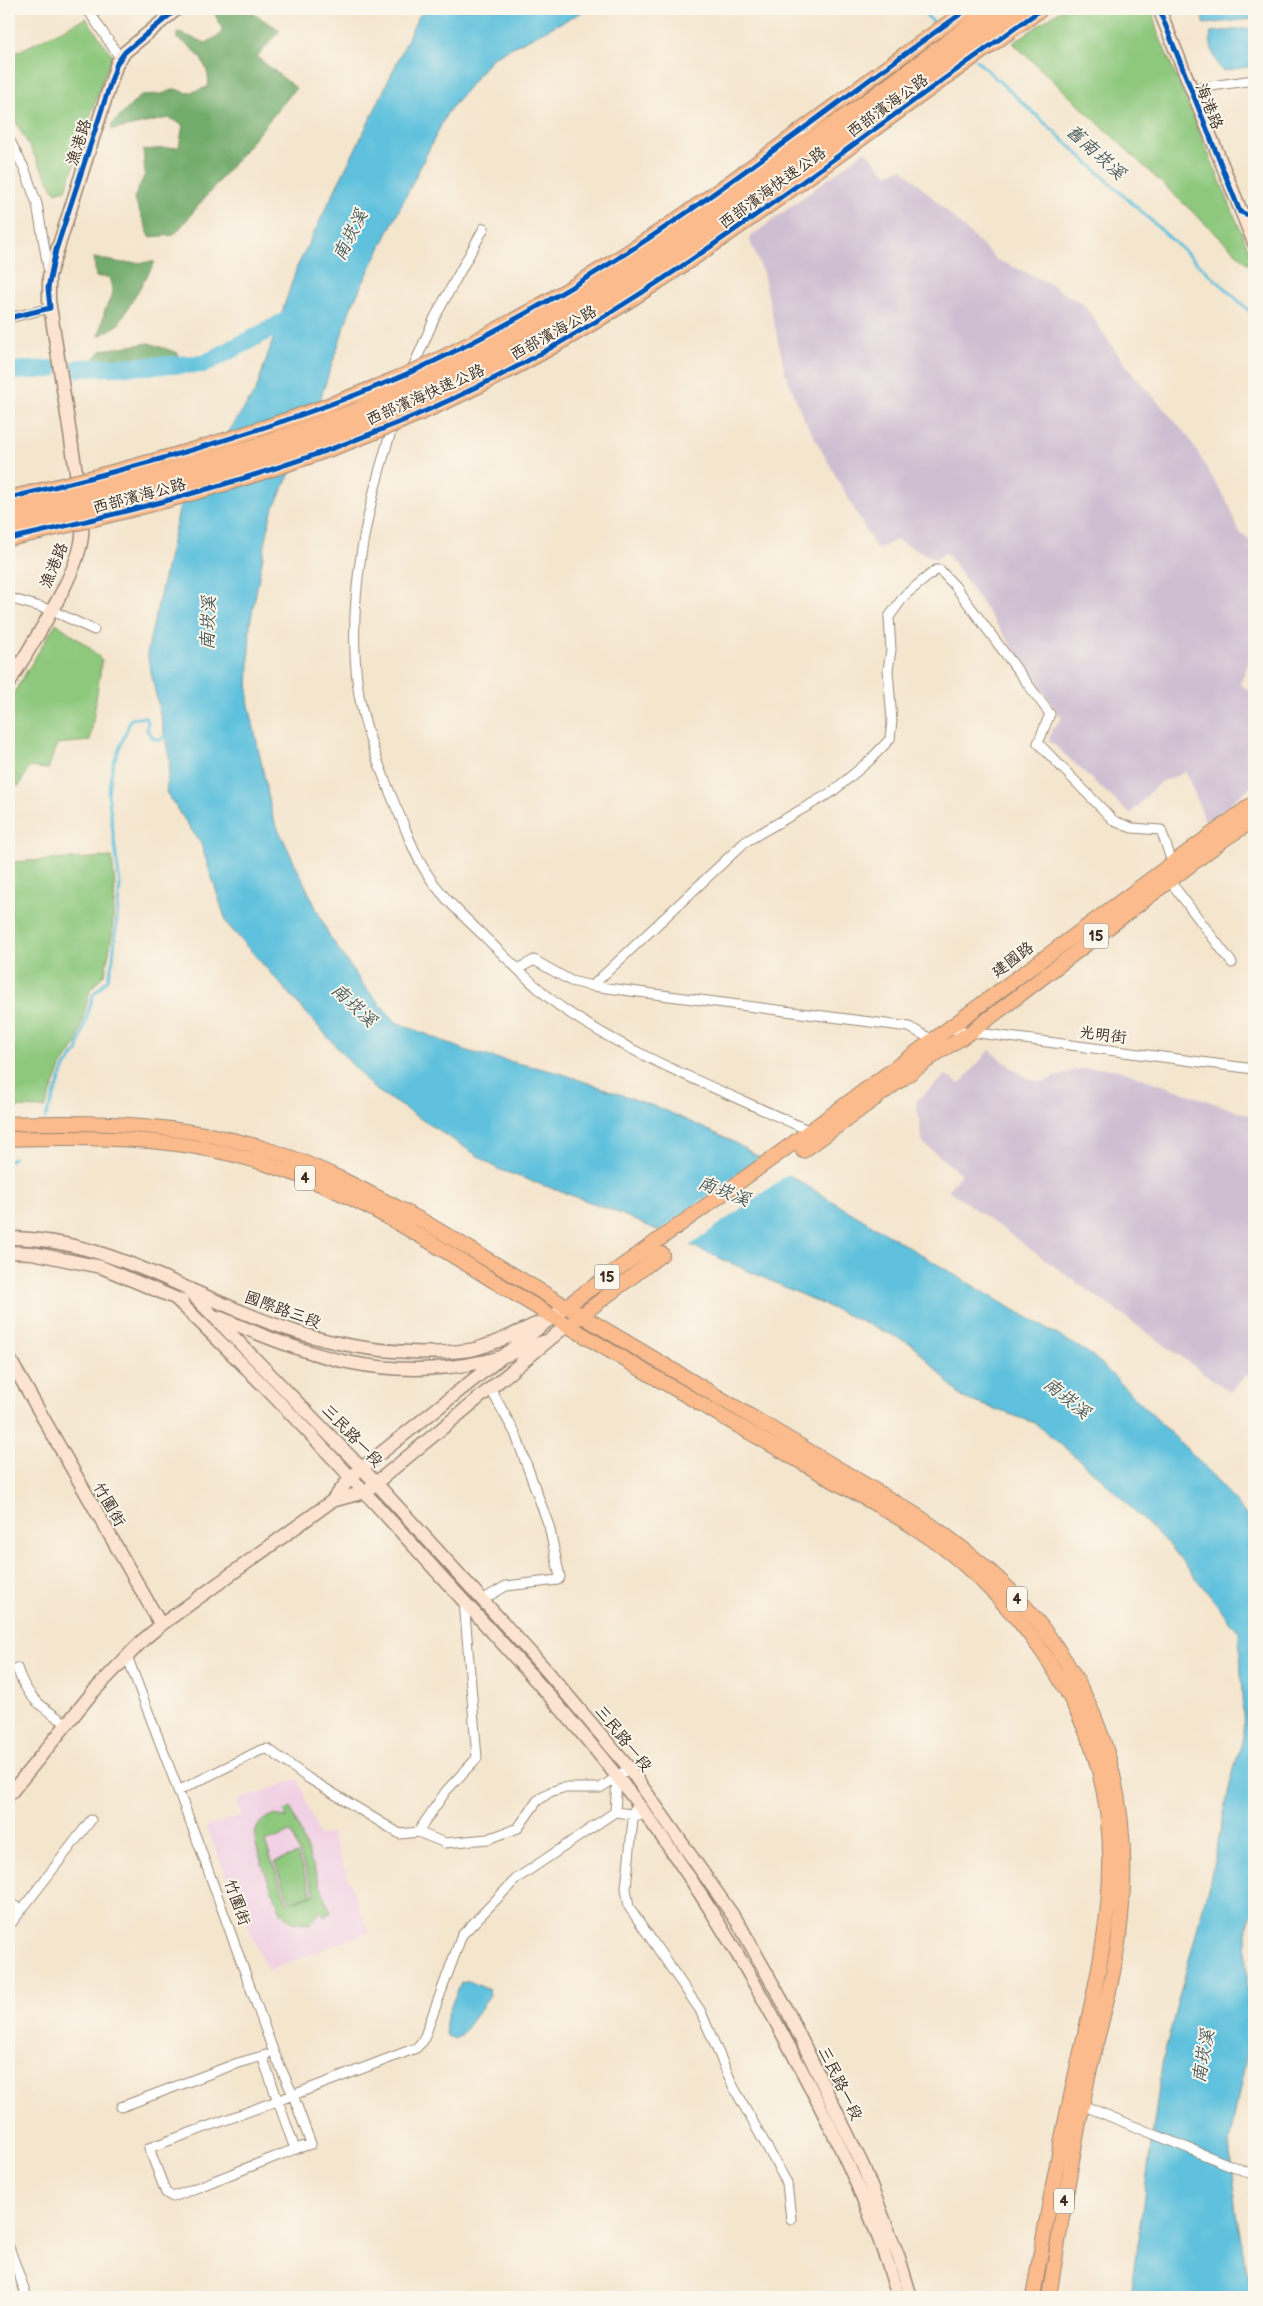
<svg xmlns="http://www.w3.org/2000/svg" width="1263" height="2306" font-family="'Balsamiq Sans','LXGW WenKai TC',sans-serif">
<rect width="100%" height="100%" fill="#fbf7ec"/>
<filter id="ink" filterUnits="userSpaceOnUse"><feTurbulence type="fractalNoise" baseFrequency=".02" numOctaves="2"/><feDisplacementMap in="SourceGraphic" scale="10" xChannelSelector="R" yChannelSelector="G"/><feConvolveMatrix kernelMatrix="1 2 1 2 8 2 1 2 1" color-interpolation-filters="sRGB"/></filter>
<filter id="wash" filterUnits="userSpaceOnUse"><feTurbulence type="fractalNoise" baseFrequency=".0096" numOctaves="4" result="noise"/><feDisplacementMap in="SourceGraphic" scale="20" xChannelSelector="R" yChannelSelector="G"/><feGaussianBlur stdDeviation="1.12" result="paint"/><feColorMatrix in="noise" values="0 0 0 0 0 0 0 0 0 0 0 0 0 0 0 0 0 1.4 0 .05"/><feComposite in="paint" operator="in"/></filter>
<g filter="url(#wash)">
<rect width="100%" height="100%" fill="#f4e5cd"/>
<path fill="#f1d0e4" d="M298,1779L319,1836L331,1833L369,1932L267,1971L206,1827L242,1815L237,1801Z"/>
<path fill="#cebed1" d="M865,151L887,174L902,168L997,260L1041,279L1084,305L1126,366L1187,435L1230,507L1239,532L1254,544V649L1240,684L1254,694V784L1206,823L1186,772L1160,782L1130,814L1049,740L1052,729L1062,718L946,552L936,559L896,540L877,550L803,417L785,372L763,273L749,238Z
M990,1050L1013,1069L1030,1079L1042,1082L1075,1070L1096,1068L1116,1069L1254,1117V1367L1230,1392L948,1190L961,1174L923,1143L916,1101L946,1075L960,1084Z"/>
<path fill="#8dc87d" stroke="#64794e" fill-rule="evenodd" d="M1062,9H1152L1157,31L1251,255L1248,264L1013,43Z
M86,18L113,57L104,76L66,189L55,192L9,110V56Z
M56,623L90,648L102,660L90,741L57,744L48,769L29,767L19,786L9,783V701Z
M112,857L115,886L112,936L105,973L90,990L77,1043L62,1065L45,1108L9,1107V862Z
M291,1808L331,1913L324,1916L322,1910L311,1923C300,1924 291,1924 283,1914C278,1909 254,1845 255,1838C255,1820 272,1811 287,1818L285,1811ZM291,1832L315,1894L288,1904L265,1842Z
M297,1854L312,1894L290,1902L275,1862Z"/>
<path fill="#72ac6c" stroke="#566b45" d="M212,9H246L280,30L257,57L296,88L174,235L150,237L134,198L145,174L143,150L179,147L183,125L169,118L112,130L111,125L141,95L162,94L175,89L188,93L208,87C212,68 194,45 177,39V32L206,43L221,34L222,28Z
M94,258L123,263L155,262L118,325L99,336L105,310L113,293L109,277H96Z
M149,343L178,353L177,361L90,363L102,350Z"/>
<path fill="#5ec1dd" stroke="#4c767e" d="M426,9H588L493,57L447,113L351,307L310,430L271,514L250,624L248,700L273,818L329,935L363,985L396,1022L470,1052L560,1073L662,1109L732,1141L985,1293L1092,1355L1207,1469L1254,1524V1908L1246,1930L1249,2043L1229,2143L1236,2213L1252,2297H1130L1163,2058L1210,1880L1232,1775L1244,1735L1239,1632L1171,1547L1101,1478L1035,1423L963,1398L912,1344L612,1210L498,1169L373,1088L227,924L201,844L166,792L170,761L147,653L180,506L256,390L297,267L377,105L418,17Z
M1200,9H1254V19L1204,24Z
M1254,28V66L1222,71C1215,62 1208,42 1211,32Z
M469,1981L489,1990L490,1996L461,2035L455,2039L447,2036C441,2022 455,1997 461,1983Z"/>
<path fill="#f4e5cd" d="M762,1156L790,1173L688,1247L657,1233Z"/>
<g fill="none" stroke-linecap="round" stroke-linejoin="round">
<path stroke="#5ec1dd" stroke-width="3" d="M919,9L938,26
M976,60L1254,315
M45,1119L65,1067L77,1052L93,995L108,979L113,959L120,885L108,793L113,764L131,719L145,717L148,722L147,730L153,738L160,740L168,733
M9,1161L13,1158"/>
<path stroke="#5ec1dd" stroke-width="18" d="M79,368L204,364L299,314
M9,371L50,369"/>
</g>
</g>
<g filter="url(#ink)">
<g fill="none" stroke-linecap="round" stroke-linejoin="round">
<g stroke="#988876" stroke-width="11">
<path id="street" d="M84,9L90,13L120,58
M1190,89L1254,80
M9,139L25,170L37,204L49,273
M9,318L50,308
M411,372L435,317L484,228
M394,422C366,508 345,604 359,695C366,734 381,771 396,807C405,826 412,849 423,867C440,897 468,920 492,944C515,966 539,992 565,1010C638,1059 730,1094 810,1131
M9,598L51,610L94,630
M1170,881L1232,963
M518,969L534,960L571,981L592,986L909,1027L933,1040
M592,986L745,842L832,792L869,761L890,739L892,721L888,670L891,650L889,617L905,595L936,570H940L955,586L1050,714L1038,743L1114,821L1132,828L1161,830L1172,862
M948,1029L1254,1069
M482,1600L506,1586L558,1580L560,1577L549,1526L515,1433L490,1388
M127,1656L199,1845L274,2053L293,2095L311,2144L295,2149
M17,1668C27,1699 42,1707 67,1724
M178,1791L261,1750L268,1749L308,1778L400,1834L418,1832L446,1791L477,1758L464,1601
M634,1810L626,1888L629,1907L700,2010L733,2086L787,2183L791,2219
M615,1812L617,1777L629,1768
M418,1832L445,1843L488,1839L518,1828L537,1801L550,1792L562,1788H600L617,1777
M9,1902L21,1910
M9,1926L91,1820
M262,2056L295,2149L173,2197L166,2193L149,2148L277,2101L293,2095L416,2048L423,2041L462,1935L516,1879L615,1812L648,1816
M1082,2105L1254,2175
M121,2107L238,2063L266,2055
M9,2247L27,2297"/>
</g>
<g stroke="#988876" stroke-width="15">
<path id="secondary" d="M1159,9L1254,243
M79,491L49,300V276L117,63L125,52L177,9
M9,683C29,648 79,574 82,536C83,529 82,521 81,513
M9,1238C72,1238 130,1262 187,1288C264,1322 324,1349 411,1352C432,1353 454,1353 475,1349C497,1343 518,1332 538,1323
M9,1252L32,1253L101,1267L182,1301
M185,1287L376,1483L547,1671L629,1768L739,1924L785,2006L863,2166L899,2258L911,2297
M175,1298C267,1386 354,1479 439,1574C510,1652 585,1731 647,1816C706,1897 757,1984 803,2073C840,2144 876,2219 898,2297
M221,1318C309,1357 384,1382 482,1362C503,1358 525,1348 546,1341
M9,1358L161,1625
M332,1501L365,1492L566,1326
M9,1795L92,1693L143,1640L161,1625L332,1501L351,1477L362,1468L560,1311"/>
</g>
<g stroke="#988876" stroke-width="16">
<path id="primary" d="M9,1124C100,1121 188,1123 275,1152C327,1169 375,1196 423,1221L918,1516C956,1542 993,1570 1024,1605C1108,1702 1135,1809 1119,1935C1113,1988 1095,2040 1085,2092C1071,2160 1060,2229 1049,2297
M9,1139C99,1136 189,1137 275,1167C355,1193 426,1239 497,1283C553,1317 609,1351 665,1383C721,1416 778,1449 834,1481C877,1505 923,1529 960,1561C1020,1613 1071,1681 1095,1757C1131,1871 1095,1984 1071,2096C1056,2162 1045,2230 1033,2297
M803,1151L939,1052L971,1032L1226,838L1254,820
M565,1307L792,1144L1254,803
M575,1320L662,1254"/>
</g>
<use href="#street" stroke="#fff" stroke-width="9"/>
<use href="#secondary" stroke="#fde4d1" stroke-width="12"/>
<use href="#primary" stroke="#fbbb8c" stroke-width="14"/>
<g stroke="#988876" stroke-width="16" stroke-linecap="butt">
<path id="primary-bridge" d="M9,498C138,467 267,432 390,381C445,358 499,329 551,299C698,215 829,105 968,9
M9,539C170,503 330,460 479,386C603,325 715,245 827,164C898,112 970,60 1042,9"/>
</g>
<g stroke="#988876" stroke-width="19" stroke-linecap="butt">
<path id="highway-bridge" d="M9,511L166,473L261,445L357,411L481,352L610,281L683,232L892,84L993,9
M9,526C158,493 314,451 452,384C579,323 694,243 808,161C878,110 948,60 1018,9"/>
</g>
<use href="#primary-bridge" stroke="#fbbb8c" stroke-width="14"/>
<use href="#highway-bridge" stroke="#fbbb8c" stroke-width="16"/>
<g stroke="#fbf7ec" stroke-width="8">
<path id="cycleway" d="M1159,9L1240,212L1254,217
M9,318L50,308L48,288L56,250L117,63L125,52L177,9
M9,498C138,467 267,432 390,381C445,358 499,329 551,299C698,215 829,105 968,9
M9,539C170,503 330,460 479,386C603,325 715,245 827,164C898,112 970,60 1042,9"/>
</g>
<use href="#cycleway" stroke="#0057b8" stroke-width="5"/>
</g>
</g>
<g text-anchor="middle" stroke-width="4" stroke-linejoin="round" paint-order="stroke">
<g fill="#fbf7ec" stroke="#75685c" stroke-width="1">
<rect x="1083.5" y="923.5" width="25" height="25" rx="4"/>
<rect x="295" y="1165.5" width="20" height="25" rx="4"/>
<rect x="594.5" y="1264.5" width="25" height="25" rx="4"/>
<rect x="1007" y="1586.5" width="20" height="25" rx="4"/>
<rect x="1054" y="2188.5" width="20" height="25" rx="4"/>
</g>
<g font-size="15" font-weight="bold" fill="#3b2a1e">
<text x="1096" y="941">15</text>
<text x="305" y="1183">4</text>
<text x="607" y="1282">15</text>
<text x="1017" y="1604">4</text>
<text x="1064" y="2206">4</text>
</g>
<g font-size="16" fill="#3b2a1e" stroke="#fbf7ec">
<text transform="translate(887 105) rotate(-36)" y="6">西部濱海公路</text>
<text transform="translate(1210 106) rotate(68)" y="6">海港路</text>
<text transform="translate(78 142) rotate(-72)" y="6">漁港路</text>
<text transform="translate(772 187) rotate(-36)" y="6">西部濱海快速公路</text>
<text transform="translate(553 332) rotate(-29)" y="6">西部濱海公路</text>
<text transform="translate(425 394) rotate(-24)" y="6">西部濱海快速公路</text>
<text transform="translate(139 495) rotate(-15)" y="6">西部濱海公路</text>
<text transform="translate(53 565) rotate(-67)" y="6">漁港路</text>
<text transform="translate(1012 959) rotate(-37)" y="6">建國路</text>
<text transform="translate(1103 1034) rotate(7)" y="6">光明街</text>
<text transform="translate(283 1309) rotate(20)" y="6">國際路三段</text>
<text transform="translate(353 1435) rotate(46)" y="6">三民路一段</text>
<text transform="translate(110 1504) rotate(60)" y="6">竹圍街</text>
<text transform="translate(624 1738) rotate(51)" y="6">三民路一段</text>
<text transform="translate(238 1902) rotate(70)" y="6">竹圍街</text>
<text transform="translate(841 2083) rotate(64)" y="6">三民路一段</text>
</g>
<g font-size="18" font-style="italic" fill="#465757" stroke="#fbf7ec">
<text transform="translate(1096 152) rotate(42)" y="6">舊南崁溪</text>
<text transform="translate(350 235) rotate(-63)" y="6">南崁溪</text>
<text transform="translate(208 623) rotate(-88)" y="6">南崁溪</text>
<text transform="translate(354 1005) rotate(43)" y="6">南崁溪</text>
<text transform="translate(724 1191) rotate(21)" y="6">南崁溪</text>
<text transform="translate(1067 1398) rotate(39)" y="6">南崁溪</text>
<text transform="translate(1203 2056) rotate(-80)" y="6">南崁溪</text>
</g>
</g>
<rect width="1263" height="2306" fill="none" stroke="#fbf7ec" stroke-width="30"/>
</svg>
